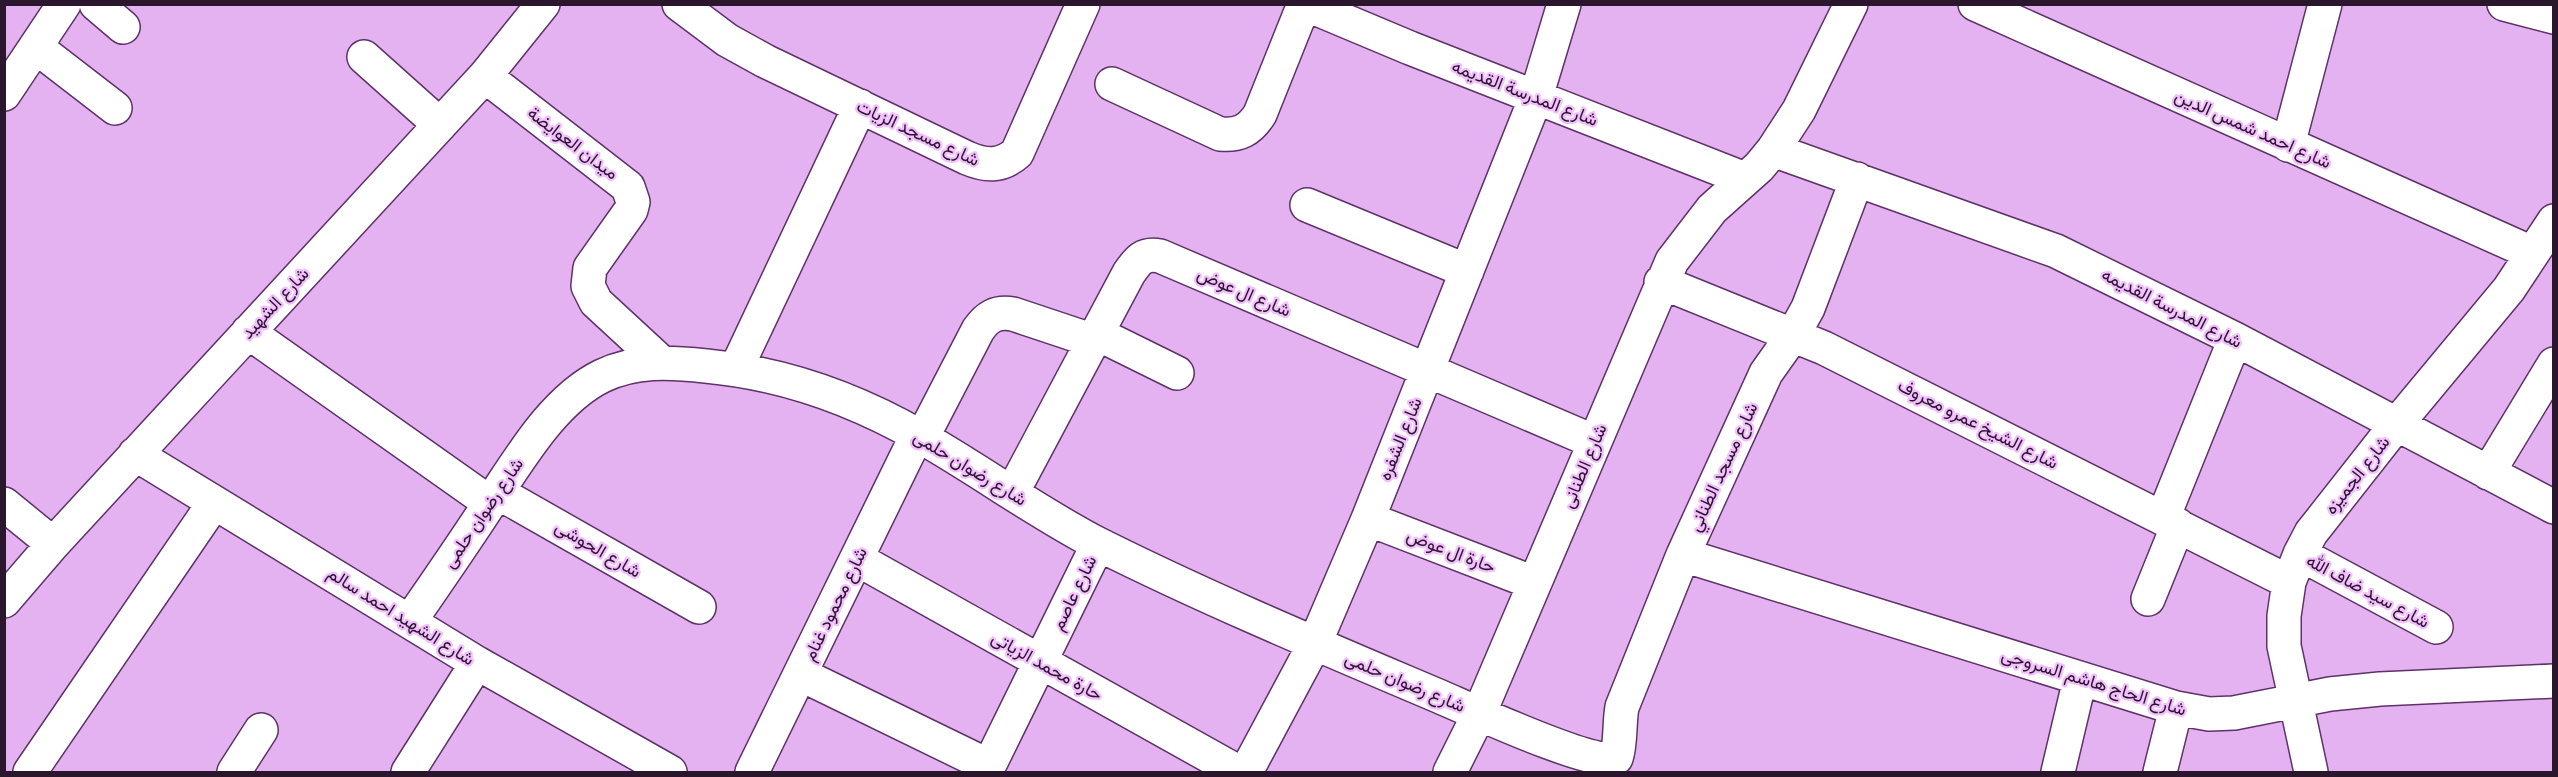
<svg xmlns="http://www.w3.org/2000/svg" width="2558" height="777" font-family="'Titillium Web',Vazirmatn,sans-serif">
<rect width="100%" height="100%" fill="#e5b2f1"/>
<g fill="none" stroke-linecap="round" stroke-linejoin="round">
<g stroke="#5e3268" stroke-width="36">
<path id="minor" d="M96,4L123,27
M679,4L727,40L765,61L967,158C986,166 1001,167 1017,153L1083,4
M1305,4L1410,48L1745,179
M1975,4L2532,253
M2504,4L2554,17
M36,47L115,108
M364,57L440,125
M485,76L628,187L633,202L631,210L590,268L588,286L596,302L661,362
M1112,84L1220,134C1239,136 1250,130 1260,114L1304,4
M4,94L64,4
M2288,145L2325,4
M1773,150L2056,251L2235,339L2554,507
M1307,205L1467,271
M1661,282L1824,348L2289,582
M248,332L490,503
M1098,334L1177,373
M736,369L860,106
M922,438L978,330C987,317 996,311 1013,314L1094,341
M135,454L477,663L670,772
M2488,473L2554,364
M497,492L699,607
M1012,493L1129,273C1138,260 1143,253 1160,256L1595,442
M4,504L53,544
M2163,518L2235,339
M1368,519L1534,583
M2300,554L2436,627
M1683,555L2176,708L2209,714L2234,713L2330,694L2380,689L2554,681
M857,559L1238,772
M2148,599L2178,525
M4,601L53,544L485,76L543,4
M410,621C437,582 464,543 490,503C519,460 553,400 602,376C635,360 670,362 706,366C782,373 855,399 921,437C981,471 1036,512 1098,544C1208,599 1323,647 1436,695C1467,708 1591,766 1616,758C1621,746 1619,723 1622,707L1683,555L1766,373L1793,335L1808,308L1857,179
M800,674L989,766
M30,772L214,503
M234,772L261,730
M408,772L477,663
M752,772L917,435
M986,772L1098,544
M1246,772L1315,643L1368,519L1536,97L1564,4
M1450,772L1479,714L1672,261L1712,209L1759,167L1773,150L1799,110L1851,4
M2058,772L2080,679
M2160,772L2176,708
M2311,772L2284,646V616L2289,582L2300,554L2311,533L2396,425L2509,289L2554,221"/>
</g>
<use href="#minor" stroke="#fff" stroke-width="33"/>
</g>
<g text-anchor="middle" stroke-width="4.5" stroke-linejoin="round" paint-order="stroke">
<g font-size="18" fill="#2a172e" stroke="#f3bffe">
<text transform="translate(1525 93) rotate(21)" y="6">شارع المدرسة القديمه</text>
<text transform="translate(2253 129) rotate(24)" y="6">شارع احمد شمس الدين</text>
<text transform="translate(918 133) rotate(25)" y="6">شارع مسجد الزيات</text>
<text transform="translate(573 143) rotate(37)" y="6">ميدان العوايضة</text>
<text transform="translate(1244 292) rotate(23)" y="6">شارع ال عوض</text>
<text transform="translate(275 303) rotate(-47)" y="6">شارع الشهيد</text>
<text transform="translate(2172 308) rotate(27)" y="6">شارع المدرسة القديمه</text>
<text transform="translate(1978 424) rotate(27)" y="6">شارع الشيخ عمرو معروف</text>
<text transform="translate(1400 439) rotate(-68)" y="6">شارع الشفره</text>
<text transform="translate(1584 466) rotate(-67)" y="6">شارع الطنانى</text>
<text transform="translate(1723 467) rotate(-65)" y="6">شارع مسجد الطناني</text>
<text transform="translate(970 468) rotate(31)" y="6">شارع رضوان حلمى</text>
<text transform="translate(2357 475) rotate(-52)" y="6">شارع الجميزه</text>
<text transform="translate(483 513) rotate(-56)" y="6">شارع رضوان حلمى</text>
<text transform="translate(598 549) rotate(30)" y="6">شارع الحوشى</text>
<text transform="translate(1451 551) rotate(21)" y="6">حارة ال عوض</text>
<text transform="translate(2368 591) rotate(28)" y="6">شارع سيد ضاف الله</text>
<text transform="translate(1074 593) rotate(-64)" y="6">شارع عاصم</text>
<text transform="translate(835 604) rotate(-64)" y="6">شارع محمود غنام</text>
<text transform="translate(401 616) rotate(32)" y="6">شارع الشهيد احمد سالم</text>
<text transform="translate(1047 666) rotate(29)" y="6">حارة محمد الزياتى</text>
<text transform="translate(1405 682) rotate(23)" y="6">شارع رضوان حلمى</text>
<text transform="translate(2094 682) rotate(17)" y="6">شارع الحاج هاشم السروجى</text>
</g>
</g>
<rect width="2558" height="777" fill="none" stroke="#2a172e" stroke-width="12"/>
</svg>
